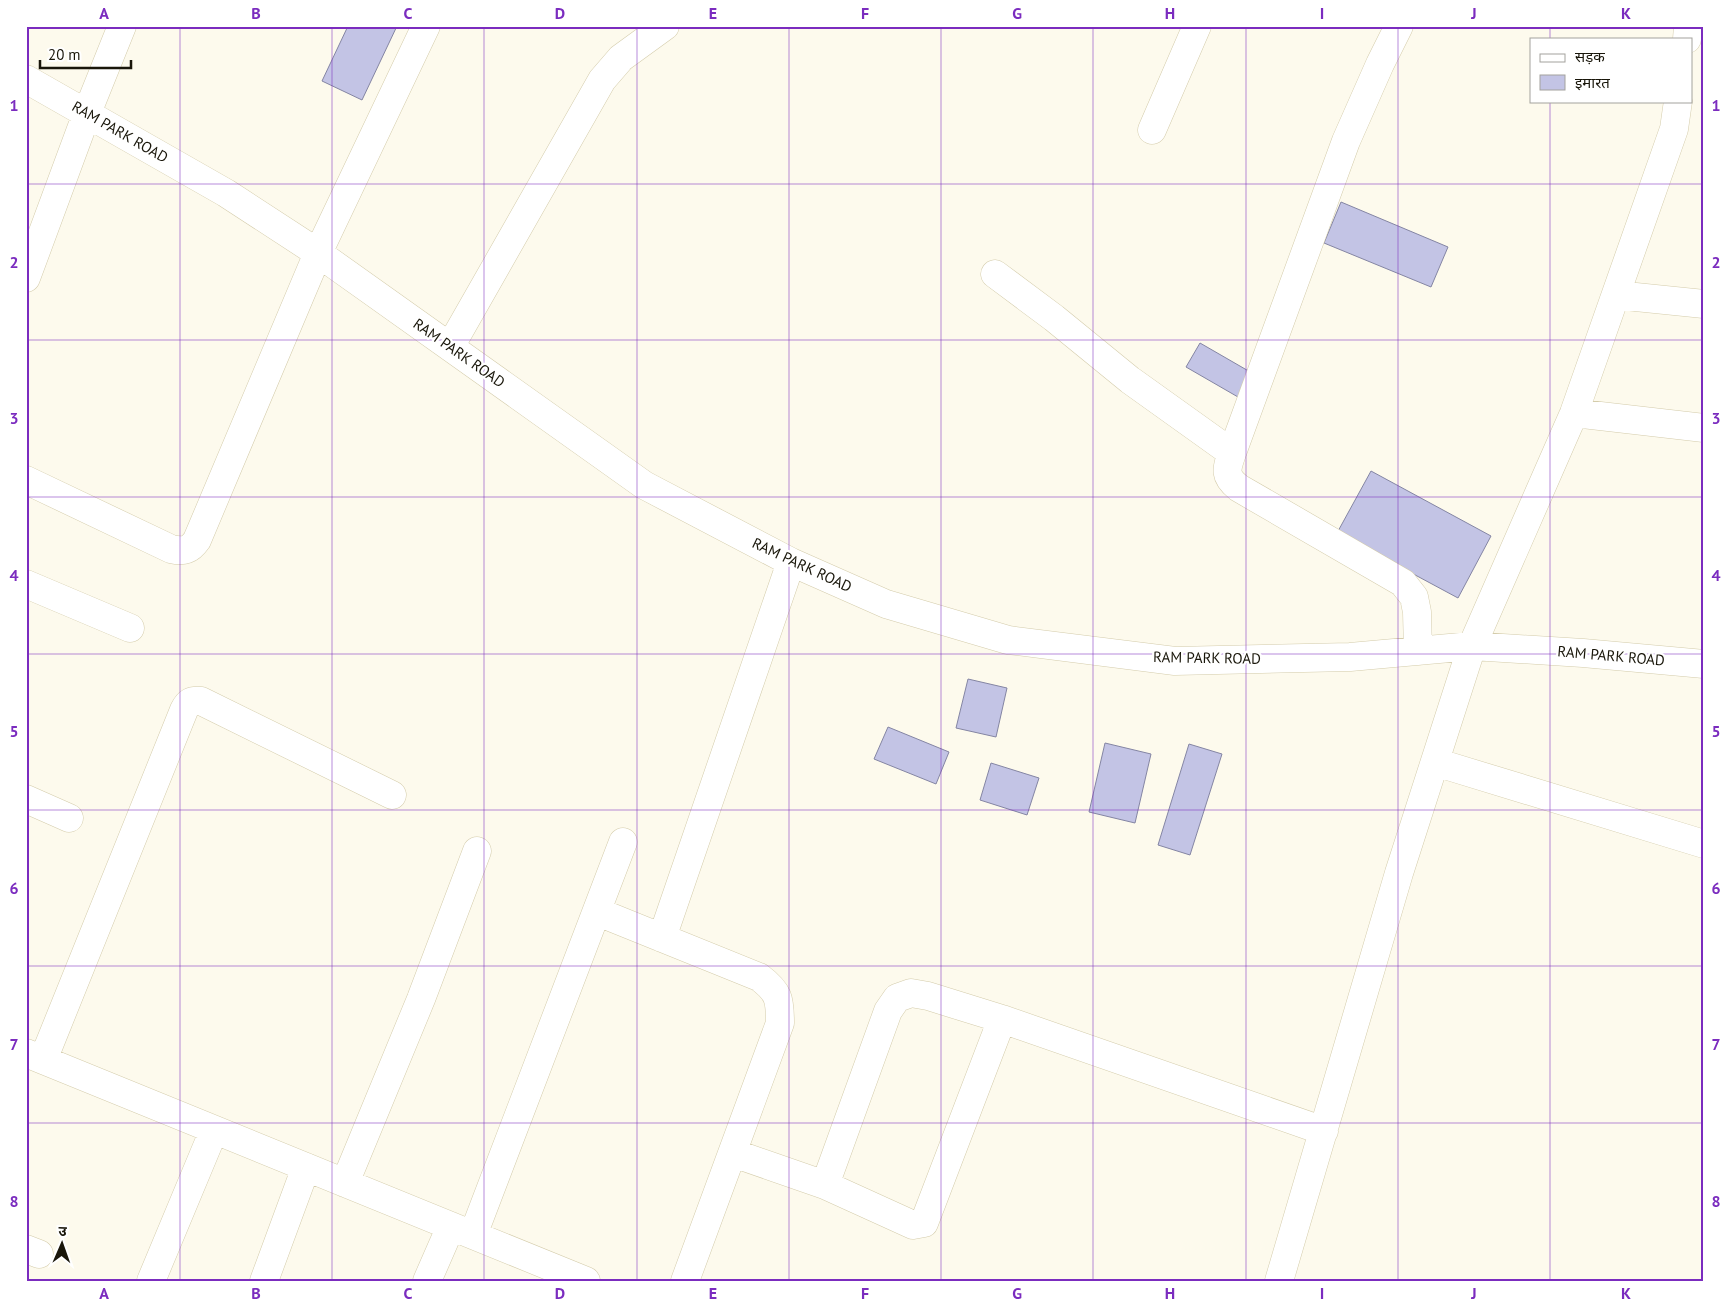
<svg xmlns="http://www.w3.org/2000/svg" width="1730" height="1307" font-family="'PT Sans','Noto Sans Devanagari',sans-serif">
<rect width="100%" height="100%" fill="#fdfaed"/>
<path fill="#c3c4e5" stroke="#8485a3" d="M348,26H397L362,100L322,81Z
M1341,202L1448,247L1431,287L1324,243Z
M1200,343L1252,373L1238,397L1186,367Z
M1371,471L1491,536L1458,598L1337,533Z
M968,679L1007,688L996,737L956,728Z
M888,727L949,752L936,784L874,759Z
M1105,743L1151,754L1135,823L1089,812Z
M1189,744L1222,754L1190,855L1158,845Z
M991,763L1039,778L1027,815L980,800Z"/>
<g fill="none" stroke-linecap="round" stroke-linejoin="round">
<g stroke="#d4ccab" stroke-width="29">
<path id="minor" d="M1687,39L1688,26
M26,79L226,193L318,253L644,485L791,562L886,604L1008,640L1175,661L1350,657L1472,646L1583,653L1704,664
M1152,130L1197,26
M995,274L1054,318L1130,380L1232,453C1226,470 1224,476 1239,488L1403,583L1414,597L1417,612L1418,651
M26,278L87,113L122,26
M1616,295L1704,304
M450,347L602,80L621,58L665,26
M1574,413L1704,428
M1232,453L1346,141L1380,64L1399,26
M26,480L171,549C184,552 190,550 197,540L318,253L426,26
M26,584L130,628
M1435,762L1704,844
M26,799L69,818
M598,912L759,977C779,992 780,999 780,1023L685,1281
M662,938L791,562
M26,1053L586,1281
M43,1060L184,710C188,702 191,700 201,701L392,795
M733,1153L825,1185L888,1011L897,998L911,993L928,996L1002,1019L1324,1131
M345,1183L421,999L477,851
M825,1185L913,1225L924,1223L1002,1019
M473,1235L623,842
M26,1249L39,1254
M151,1281L214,1130
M264,1281L306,1167
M427,1281L451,1226
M1279,1281L1399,873L1472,646L1574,413L1674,129L1678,101"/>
</g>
<use href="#minor" stroke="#fff" stroke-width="28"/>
</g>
<path fill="none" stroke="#7b2cbf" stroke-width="1" stroke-opacity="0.55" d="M180,26V1281M332,26V1281M484,26V1281M637,26V1281M789,26V1281M941,26V1281M1093,26V1281M1246,26V1281M1398,26V1281M1550,26V39M1550,101V1281M26,184H1704M26,340H1704M26,497H1704M26,654H1704M26,810H1704M26,966H1704M26,1123H1704"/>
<g text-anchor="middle" stroke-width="4.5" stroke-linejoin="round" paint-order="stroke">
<g font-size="15" fill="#19160a" stroke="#fff">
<text transform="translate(120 132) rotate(30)" y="5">RAM PARK ROAD</text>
<text transform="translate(459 353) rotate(35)" y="5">RAM PARK ROAD</text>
<text transform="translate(802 565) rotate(25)" y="5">RAM PARK ROAD</text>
<text transform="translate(1611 656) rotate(5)" y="5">RAM PARK ROAD</text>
<text transform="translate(1207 658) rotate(1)" y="5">RAM PARK ROAD</text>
</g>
</g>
<rect width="1730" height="1307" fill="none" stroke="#ffffff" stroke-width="55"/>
<rect x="1530" y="38" width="162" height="65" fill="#ffffff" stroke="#a3a29d"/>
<rect x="1540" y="54" width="25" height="8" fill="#ffffff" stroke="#a3a29d"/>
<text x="1575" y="62" font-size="15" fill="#19160a">सड़क</text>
<rect x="1540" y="75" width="25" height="15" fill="#c3c4e5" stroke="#a3a29d"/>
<text x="1575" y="88" font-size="15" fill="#19160a">इमारत</text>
<g transform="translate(62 1244) rotate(2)" stroke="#ffffff" stroke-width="4" paint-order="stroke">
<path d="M0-4L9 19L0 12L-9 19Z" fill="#19160a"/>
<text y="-8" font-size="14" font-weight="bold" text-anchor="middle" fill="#19160a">उ</text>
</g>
<path d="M40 60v8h91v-8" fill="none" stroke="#19160a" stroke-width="2.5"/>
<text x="48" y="60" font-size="15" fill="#19160a" stroke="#ffffff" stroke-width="4" paint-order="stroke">20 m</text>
<rect x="28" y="28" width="1674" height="1252" fill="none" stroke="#7b2cbf" stroke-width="2"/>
<g font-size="16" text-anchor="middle" font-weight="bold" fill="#7b2cbf">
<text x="104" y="19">A</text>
<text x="256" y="19">B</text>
<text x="408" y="19">C</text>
<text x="560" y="19">D</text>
<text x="713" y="19">E</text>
<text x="865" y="19">F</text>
<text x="1017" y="19">G</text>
<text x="1170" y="19">H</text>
<text x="1322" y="19">I</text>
<text x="1474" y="19">J</text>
<text x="1626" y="19">K</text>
<text x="14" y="111">1</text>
<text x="1716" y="111">1</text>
<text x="14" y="268">2</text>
<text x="1716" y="268">2</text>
<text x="14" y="424">3</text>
<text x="1716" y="424">3</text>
<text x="14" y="581">4</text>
<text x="1716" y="581">4</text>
<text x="14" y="737">5</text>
<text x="1716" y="737">5</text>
<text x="14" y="894">6</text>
<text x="1716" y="894">6</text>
<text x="14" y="1050">7</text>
<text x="1716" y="1050">7</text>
<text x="14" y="1207">8</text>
<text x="1716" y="1207">8</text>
<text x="104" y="1299">A</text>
<text x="256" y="1299">B</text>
<text x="408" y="1299">C</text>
<text x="560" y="1299">D</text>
<text x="713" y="1299">E</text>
<text x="865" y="1299">F</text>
<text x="1017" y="1299">G</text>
<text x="1170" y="1299">H</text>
<text x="1322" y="1299">I</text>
<text x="1474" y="1299">J</text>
<text x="1626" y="1299">K</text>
</g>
</svg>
